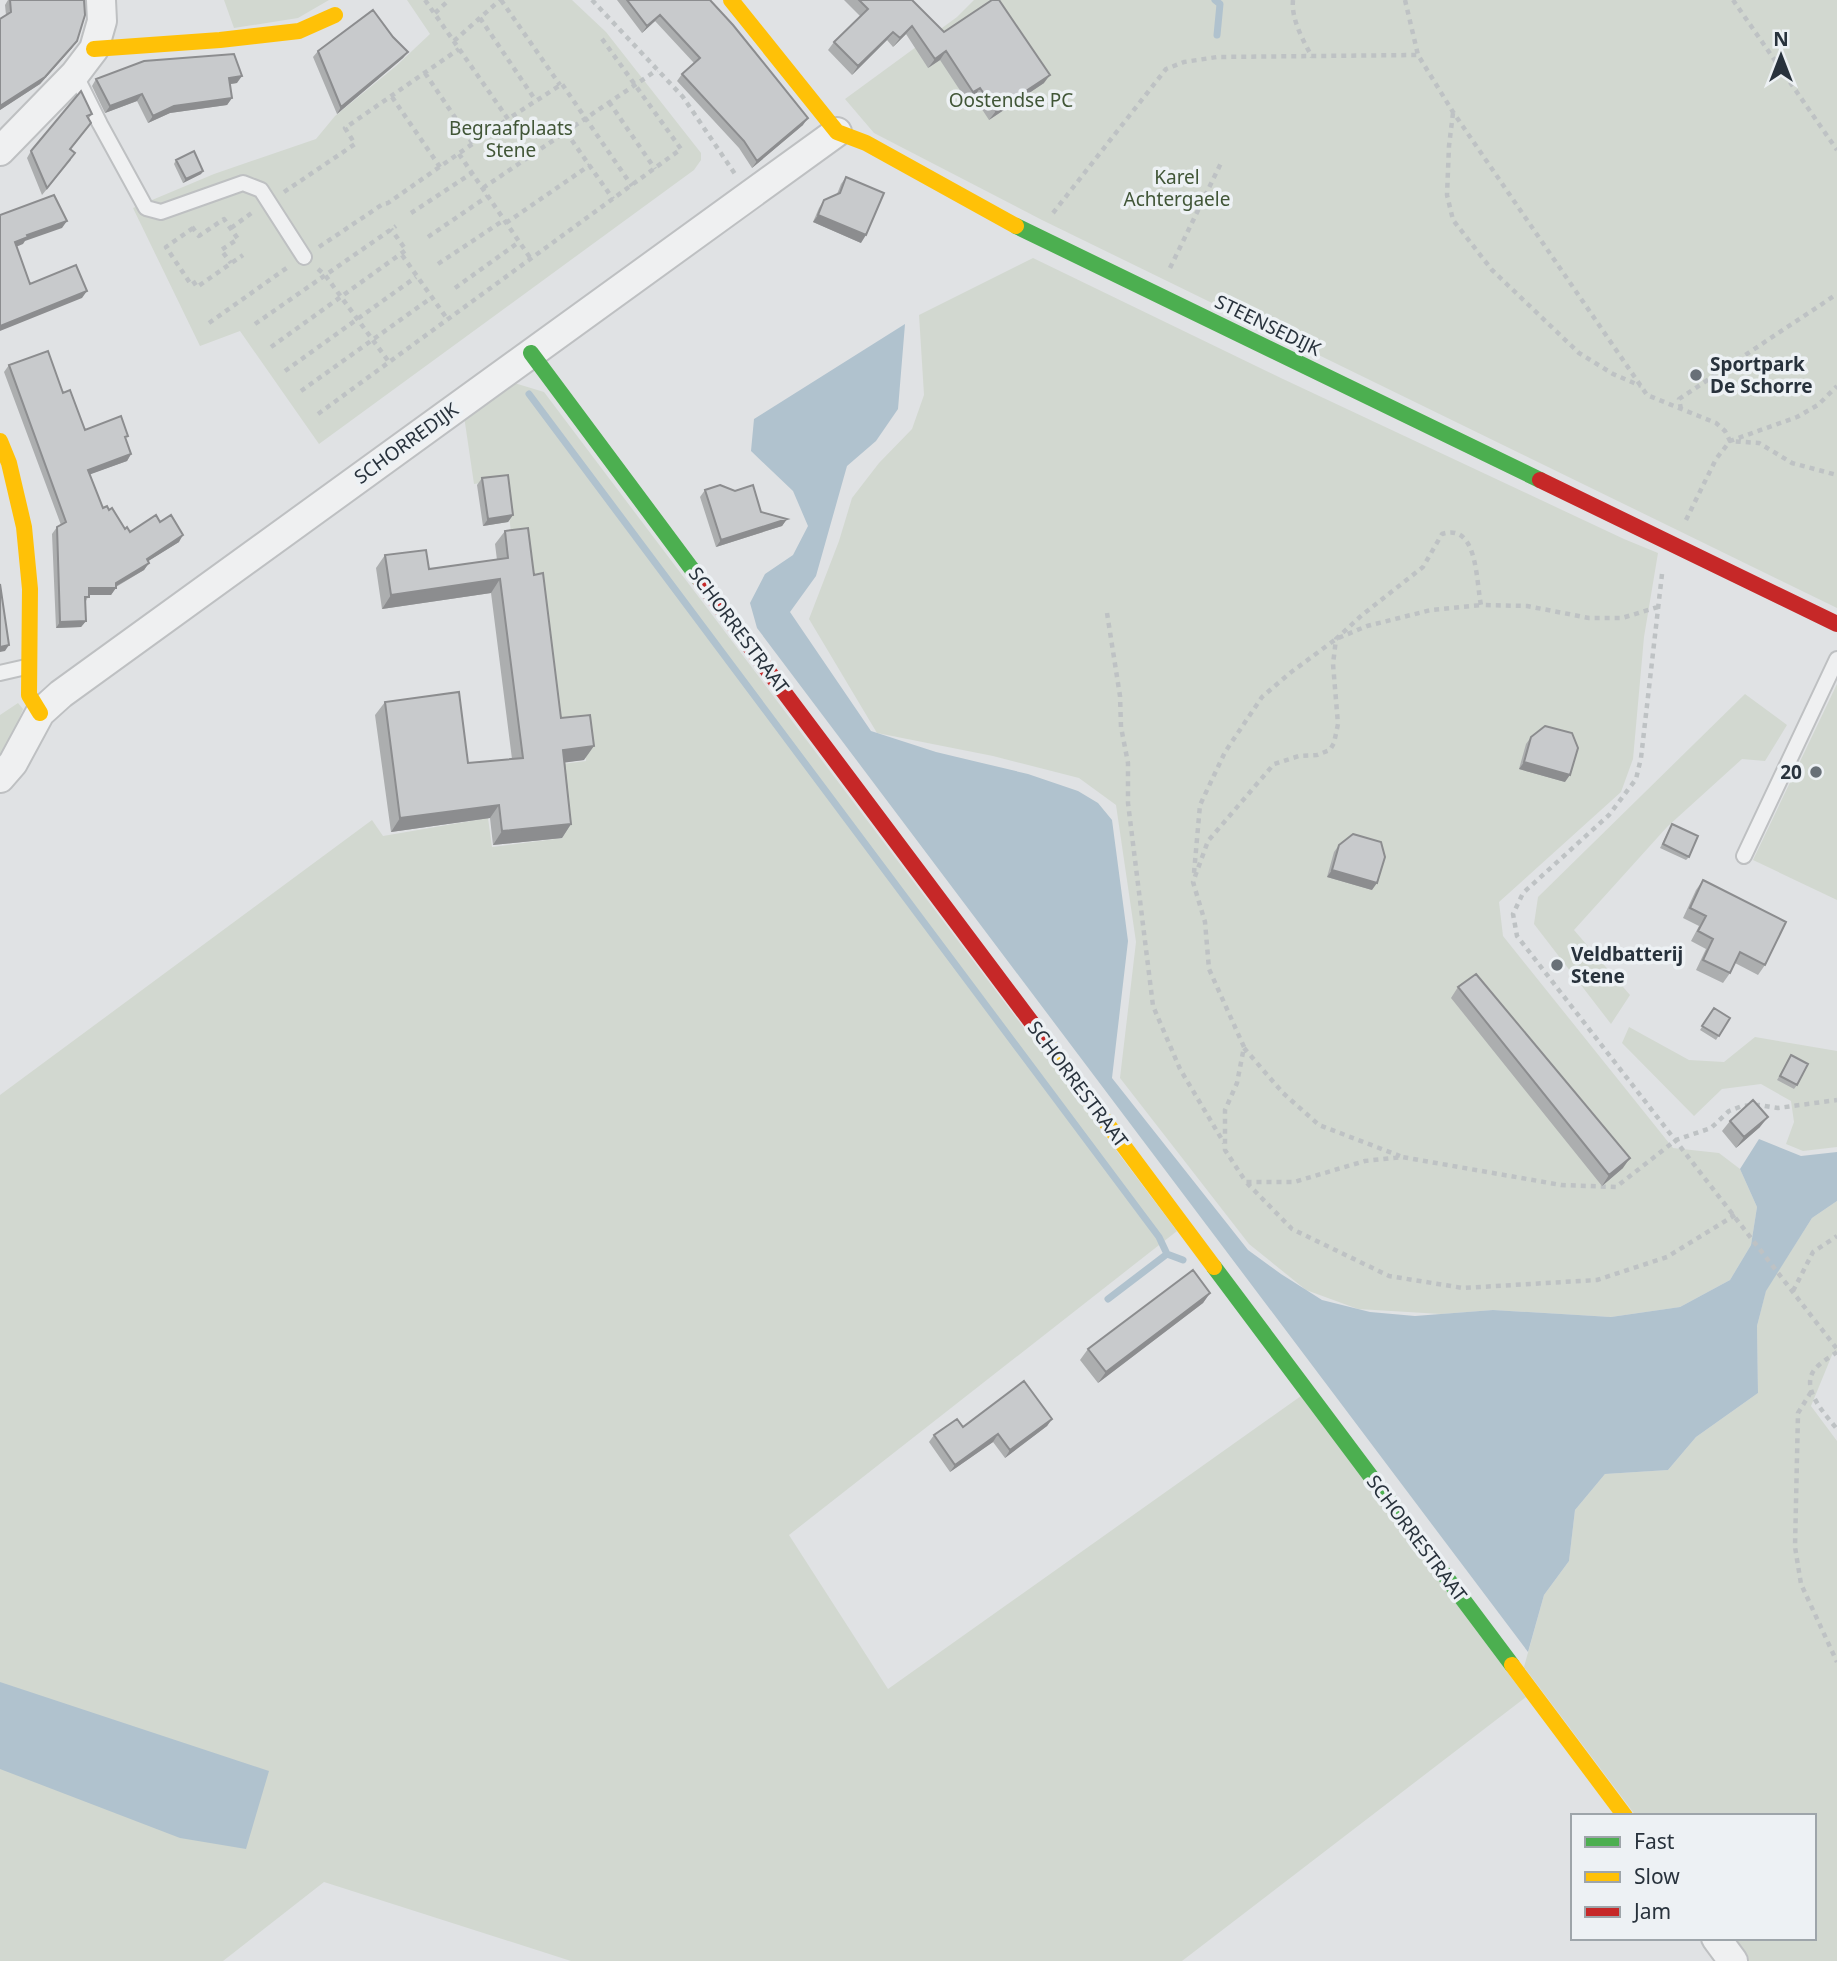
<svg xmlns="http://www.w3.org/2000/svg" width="1837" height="1961" font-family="'Noto Sans',sans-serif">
<rect width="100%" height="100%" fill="#e0e2e4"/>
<path fill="#d2d8d0" d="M224,0H329L298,18L234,28Z
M407,0H572L606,32L701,153V160L694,170L319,444L240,331L200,346L133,208L214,174L316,139L335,116L396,66L430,34Z
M974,0H1837V608L1042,220L874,133L845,99L957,17Z
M1033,258L1283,379L1624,539L1658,553L1644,637L1633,759L1621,792L1499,902L1503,936L1673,1148L1719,1153L1740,1169L1757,1207L1751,1245L1730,1280L1680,1307L1611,1317L1493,1310L1441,1314L1358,1309L1306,1290L1249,1244L1120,1078L1136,942L1116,805L1079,778L993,756L877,733L809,619L839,541L852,498L879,463L912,429L924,395L919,315Z
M511,382L544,392L1177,1231L789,1535L888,1689L1301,1396L1526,1697L1182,1961H571L324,1882L223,1961H0V1095L372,820L383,836L488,818L492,847L563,838L555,765L586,761L582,728L553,730L512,541L505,480L474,484L464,416Z
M1837,684V900L1753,860Z
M1745,694L1787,725L1765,761L1742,759L1667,827L1574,930L1630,995L1611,1024L1534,924L1538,897Z
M18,703L23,709L0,767V715Z
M1629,1027L1689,1060L1724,1062L1755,1037L1837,1051V1147L1803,1151L1786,1144L1794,1122L1791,1101L1761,1084L1722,1089L1694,1116L1622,1043Z
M1837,1201V1351L1832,1355L1811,1406L1837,1441V1961H1744L1727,1938H1814V1816H1636L1524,1667L1544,1595L1569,1561L1575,1510L1605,1474L1668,1470L1696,1437L1758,1393L1757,1326L1766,1290L1812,1218Z"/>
<path fill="#b0c2ce" d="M905,324L898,409L876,441L847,466L816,576L790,612L871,731L936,752L1028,774L1078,791L1098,803L1112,820L1128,941L1112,1078L1248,1250L1281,1274L1322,1300L1370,1312L1415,1316L1493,1310L1611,1317L1680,1307L1730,1280L1751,1245L1757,1207L1740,1169L1759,1139L1801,1156L1837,1152V1201L1812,1218L1766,1291L1757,1326L1758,1393L1696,1437L1668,1470L1605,1474L1575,1510L1569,1561L1544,1595L1528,1652L757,628L750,603L765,574L793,555L808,526L793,491L751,451L754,419Z
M0,1682L269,1771L246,1849L180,1838L0,1769Z"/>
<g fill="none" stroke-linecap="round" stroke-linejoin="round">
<path stroke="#b0c2ce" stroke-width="7" d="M1215,0L1220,4L1217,35
M529,394L1159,1237L1167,1254
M1108,1299L1167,1254L1183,1260"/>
<g stroke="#bec0c2" stroke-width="18">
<path id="lane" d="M75,74L100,124L146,208L161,212L243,183L261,190L304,257
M0,673L26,667
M1744,856L1837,659"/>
</g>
<g stroke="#bec0c2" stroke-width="32">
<path id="street" d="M0,151L75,74L94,49L102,21L101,0
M0,778L13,763L40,713L61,694L837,132
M1716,1938L1733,1961"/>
</g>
<path stroke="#bec2c4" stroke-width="4.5" stroke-dasharray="5 5" stroke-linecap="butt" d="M425,0L508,119L562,84L632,186
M501,0L560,85
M592,0L683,97L735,174
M1293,0C1291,19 1303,40 1312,57
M1405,0L1418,55L1453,112L1647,395L1716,423L1725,431L1730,441L1759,443L1792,463L1837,475
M1733,0L1837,150
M435,13L449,0
M480,18L536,101
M454,41L500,0
M425,73L473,144
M392,97L440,167
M609,102L655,169
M1453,113L1449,146L1447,195L1453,220L1492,270L1579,353L1613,374L1641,386
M566,132L613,199
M459,154L531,259
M483,188L657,70
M284,192L355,144L345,128L459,49
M411,213L472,173
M1053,213L1166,69L1184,62L1217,57L1418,55
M506,223L590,165
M192,227L199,236L224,219L238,239L221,250L231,263
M193,228L166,247L190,283L193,281L197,287L243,255
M231,228L253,212
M428,237L488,196
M319,247L383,204L388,203L508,119
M402,255L448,320
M438,264L504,220
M1170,268L1222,161
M318,269L325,275L389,362
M455,288L519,242
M209,323L288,267
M255,324L396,226
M271,347L406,250L391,229
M285,371L416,277
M301,391L431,298
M1681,409L1679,399L1837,294
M318,414L681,149L600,36
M1686,520L1716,459L1730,441L1797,417L1818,405L1837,386
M1662,574L1641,758L1636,779L1609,815L1523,893L1513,914L1517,936L1837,1349
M1658,607L1622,618H1589L1527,606L1481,605C1476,582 1478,522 1442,534L1423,567L1362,615L1336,639L1333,664L1338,724L1334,743L1330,750L1317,755L1299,756L1274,764L1208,841L1193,882L1205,922L1209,969L1244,1047L1237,1083L1225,1110V1150L1246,1182H1294L1365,1161L1402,1157L1561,1185L1616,1187L1676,1140L1711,1128L1729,1111L1742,1106L1759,1105L1778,1108L1837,1100
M1107,613L1120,696L1121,727L1128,763V803L1153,1006L1180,1069L1224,1143
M1194,873L1200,805L1225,752L1262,697L1290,673L1336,639L1367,626L1431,610L1481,605
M1244,1048L1283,1093L1319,1125L1400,1156
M1247,1183L1292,1229L1389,1276L1463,1288L1597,1280L1667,1257L1735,1215
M1793,1291L1813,1252L1837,1236
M1837,1352C1830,1357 1820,1363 1815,1369C1799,1388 1826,1415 1837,1429
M1811,1392L1798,1413L1795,1547L1801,1584L1837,1662"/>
<use href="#lane" stroke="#eff0f1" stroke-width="14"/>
<use href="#street" stroke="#eff0f1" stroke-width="28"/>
<path stroke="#4caf50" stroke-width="16" d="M1016,226L1540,480
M531,353L700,580
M1214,1267L1512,1665"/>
<path stroke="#ffc107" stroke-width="16" d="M731,0L837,132L866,143L1016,226
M94,49L220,40L299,31L335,15
M0,441L9,463L24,527L30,589L29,695L40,713
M1044,1039L1214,1267
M1512,1665L1625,1816"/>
<path stroke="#c62828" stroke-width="16" d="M1540,480L1837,624
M700,580L1044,1039"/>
</g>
<path fill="#acaeaf" d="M8,0H10L72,48L40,84L0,110V19L6,15L5,5Z
M617,0H710L803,125L752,168L739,148L677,81L682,74L694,63L655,21L642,33Z
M844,0H912L944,32L1044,83L989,120L974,97L967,101L940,60L928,68L906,34L893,47L887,40L852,75L828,50L834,42L860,16Z
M393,37L408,52L403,58L337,114L313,57L318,51Z
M96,79L237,83L230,84L232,98L227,105L170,113L148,123L137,101L105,113L92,86Z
M92,114L89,118L86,130L71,149V160L42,195L27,158L31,151Z
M176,160L203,171L201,174L183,183L174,164Z
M846,177L861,243L813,222L819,208L824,200L837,194L841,184Z
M9,365L63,393L85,430L126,440L131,454L127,461L90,474L103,508L109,510L125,529L130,532L160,522L179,542L148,561L149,563L144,570L116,587L111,595H89L85,603L86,621L81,627L56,628L52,534L57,527L61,525L4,372Z
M482,478L513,515L508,522L483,526L477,485Z
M705,490L735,491L761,512L787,519L782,526L716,547L700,497Z
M505,531L534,575L561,718L584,760L565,762L571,824L562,838L493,845L490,818L391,832L375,715L385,702L468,763L512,759L491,593L382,609L376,568L385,555L429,569L497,560L495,544Z
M1531,737L1565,782L1519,769L1526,744Z
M1672,824L1689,857L1686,860L1660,848Z
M1339,845L1372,890L1327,877L1334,852Z
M1703,880L1765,965L1758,975L1735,963L1730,973L1723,983L1696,970L1706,949L1691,941L1699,926L1683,918L1696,890Z
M1458,987L1623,1168L1602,1186L1451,998Z
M1714,1008L1730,1018L1716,1040L1700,1030Z
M1791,1055L1797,1085L1794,1089L1777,1080Z
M1730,1121L1760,1127L1736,1148L1722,1131Z
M1210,1293L1203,1303L1098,1383L1080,1360L1088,1349Z
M1052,1419L1047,1426L1005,1458L993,1442L950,1472L929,1442L934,1435L963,1427Z"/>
<path fill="#8c8d8f" d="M660,15L655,21L642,33L647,26Z
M912,26L906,34L893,47L900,38Z
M893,32L887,40L852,75L858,66Z
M77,41L72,48L40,84L0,110V106Z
M946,51L940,60L928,68L935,59Z
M408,52L403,58L337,114L341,107Z
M1050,75L1044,83L989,120L996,111Z
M242,76L237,83L224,85L229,78Z
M980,88L974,97L967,101L973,92Z
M142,94L137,101L105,113L110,106Z
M232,98L227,105L170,113L148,123L153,116L174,106Z
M808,118L803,125L752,168L757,161Z
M203,171L201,174L183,183L186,179Z
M818,215L866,235L861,243L813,222Z
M67,221L62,228L25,241L23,244L11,249L15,242L27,235Z
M87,291L82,298L0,331V326Z
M131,454L127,461L83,477L88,470Z
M513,515L508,522L483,526L488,519Z
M787,519L782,526L716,547L721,540Z
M183,535L179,542L142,565L147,559Z
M149,563L144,570L113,588H116L111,595H84L89,588L116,583Z
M500,579L491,593L382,609L391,595Z
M86,621L81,627L56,628L60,622Z
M9,645L5,651L0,652V647Z
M594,746L584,760L554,764L563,750Z
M1524,762L1570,775L1565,782L1519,769Z
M499,805L490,818L391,832L400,818Z
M571,824L562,838L493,845L502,831Z
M1332,870L1377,883L1372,890L1327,877Z
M1768,1117L1760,1127L1736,1148L1744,1137Z
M1630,1158L1623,1168L1602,1186L1609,1175Z
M1210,1293L1203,1303L1098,1383L1106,1372Z
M1052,1419L1047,1426L1005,1458L1010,1450Z
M998,1434L993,1442L950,1472L955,1465Z"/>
<path fill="#c8cacc" stroke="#8c8d8f" stroke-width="2" d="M10,0H84L85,15L77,41L45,77L0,106V19L11,12Z
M627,0H710L733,25L808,118L757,161L744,141L682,74L700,58L660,15L647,26Z
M859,0H912L944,32L992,0H999L1050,75L996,111L980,88L973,92L946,51L935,59L912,26L900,38L893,32L858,66L834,42L868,9Z
M373,10L393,37L408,52L341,107L318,51Z
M234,54L242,76L229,78L232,98L174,106L153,116L142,94L110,106L96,79L144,61Z
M81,91L92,114L87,116L91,123L70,149L75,153L47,188L31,151Z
M194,151L203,171L186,179L176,160Z
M846,177L884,193L866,235L818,215L824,200L840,193Z
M54,195L67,221L27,235L28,237L15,242L30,284L76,265L87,291L0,326V215Z
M48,351L63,393L70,390L85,430L121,416L128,436L125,437L131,454L88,470L103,508L107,506L109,510L112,508L125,529L127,527L130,532L156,515L160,522L171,515L183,535L147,559L149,563L116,583V588H89V597H85L86,621L60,622L57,527L66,522L9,365Z
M508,475L513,515L488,519L482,478Z
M720,485L735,491L753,485L761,512L787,519L721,540L705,490Z
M528,528L534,575L543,573L561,718L590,715L594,746L563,750L571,824L502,831L499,805L400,818L385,702L459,692L468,763L523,758L500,579L391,595L385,555L426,550L429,569L508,558L505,531Z
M0,584L9,645L0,647Z
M1545,726L1572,733L1578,748L1570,775L1524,762L1531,737Z
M1672,824L1698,836L1689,857L1663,844Z
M1353,834L1381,842L1385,857L1377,883L1332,870L1339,845Z
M1703,880L1786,922L1765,965L1740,952L1730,973L1703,960L1713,939L1698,931L1706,916L1690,908Z
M1476,974L1630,1158L1609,1175L1458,987Z
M1714,1008L1730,1018L1719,1036L1702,1026Z
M1791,1055L1808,1064L1797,1085L1780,1076Z
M1753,1100L1768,1117L1744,1137L1730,1121Z
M1193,1270L1210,1293L1106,1372L1088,1349Z
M1024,1381L1052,1419L1010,1450L998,1434L955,1465L934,1435L957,1419L963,1427Z"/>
<g fill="#687077" stroke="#edf1f4" stroke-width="2.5">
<circle cx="1696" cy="375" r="7"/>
<circle cx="1816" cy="772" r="7"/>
<circle cx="1557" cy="965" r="7"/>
</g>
<g text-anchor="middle" stroke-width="7" stroke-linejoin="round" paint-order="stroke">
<g font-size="19" fill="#415637" stroke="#edf1f4">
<text x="1011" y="107">Oostendse PC</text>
<text x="511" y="135">Begraafplaats<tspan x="511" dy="22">Stene</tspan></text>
<text x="1177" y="184">Karel<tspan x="1177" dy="22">Achtergaele</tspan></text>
</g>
<g font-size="19" fill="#28323c" stroke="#edf1f4">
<text transform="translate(1268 325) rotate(26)" y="7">STEENSEDIJK</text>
<text transform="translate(406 443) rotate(-36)" y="7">SCHORREDIJK</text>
<text transform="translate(739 630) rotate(53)" y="7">SCHORRESTRAAT</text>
<text transform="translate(1078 1084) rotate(53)" y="7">SCHORRESTRAAT</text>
<text transform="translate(1417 1538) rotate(53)" y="7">SCHORRESTRAAT</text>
</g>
<g font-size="19" font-weight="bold" fill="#28323c" stroke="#edf1f4" text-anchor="start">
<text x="1710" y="371">Sportpark<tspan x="1710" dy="22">De Schorre</tspan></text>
<text x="1802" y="779" text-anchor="end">20</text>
<text x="1571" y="961">Veldbatterij<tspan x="1571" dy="22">Stene</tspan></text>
</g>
</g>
<rect x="1571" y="1814" width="245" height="126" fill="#edf1f4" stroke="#9ea5aa" stroke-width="2"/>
<rect x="1585" y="1837" width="35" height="10" fill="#4caf50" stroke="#9ea5aa" stroke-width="2"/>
<text x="1634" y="1849" font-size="21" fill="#28323c">Fast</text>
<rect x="1585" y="1872" width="35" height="10" fill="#ffc107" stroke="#9ea5aa" stroke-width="2"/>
<text x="1634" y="1884" font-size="21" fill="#28323c">Slow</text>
<rect x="1585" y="1907" width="35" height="10" fill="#c62828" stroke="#9ea5aa" stroke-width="2"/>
<text x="1634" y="1919" font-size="21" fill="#28323c">Jam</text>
<g transform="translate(1781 56)" stroke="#edf1f4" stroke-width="5" paint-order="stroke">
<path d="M0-5L12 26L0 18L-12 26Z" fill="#28323c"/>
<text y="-10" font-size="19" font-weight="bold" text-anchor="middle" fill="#28323c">N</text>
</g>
</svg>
